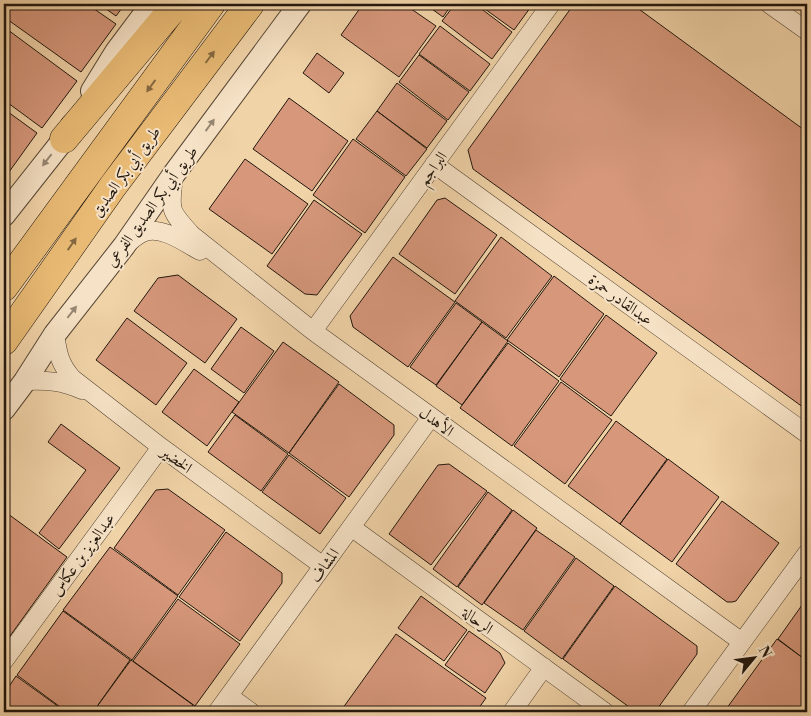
<svg xmlns="http://www.w3.org/2000/svg" width="811" height="716" font-family="'Libre Bodoni',Amiri,serif">
<rect width="100%" height="100%" fill="#f1d3a8"/>
<filter id="stains"><feTurbulence type="fractalNoise" baseFrequency=".004" numOctaves="4"/><feColorMatrix values="0 0 0 0 .2 0 0 0 0 .09 0 0 0 0 .02 0 0 0 .5 -.17"/></filter>
<radialGradient id="worn" r=".72"><stop offset=".6" stop-color="#630" stop-opacity="0"/><stop offset="1" stop-color="#630" stop-opacity=".3"/></radialGradient>
<path fill="#d6977b" stroke="#22170d" d="M4,4H87L116,24L81,72L4,17Z
M99,4H125L116,16Z
M363,4H404L436,26L399,77L341,35Z
M425,4H452L443,17Z
M455,4H475L512,32L492,59L442,21Z
M478,4H533L514,30Z
M574,4H632L807,132V410L473,169L468,150Z
M440,26L490,64L470,91L419,54Z
M4,27L77,81L42,128L4,100Z
M317,53L344,73L329,93L303,73Z
M419,55L469,92L448,120L399,82Z
M397,83L447,121L427,148L377,111Z
M289,98L348,141L312,191L253,149Z
M4,109L37,133L4,179Z
M377,111L427,149L406,176L356,139Z
M353,139L405,177L365,233L313,195Z
M245,159L308,204L272,254L209,209Z
M445,198L497,235L455,294L399,254L437,200Z
M314,200L362,234L317,295L305,294L267,266Z
M501,237L552,276L506,338L455,301Z
M393,257L455,302L408,367L353,327L350,316Z
M178,275L237,319L205,363L134,311L158,278Z
M554,276L604,314L559,377L507,340Z
M456,303L482,322L436,385L410,367Z
M606,315L657,353L611,416L560,379Z
M127,318L187,363L156,405L96,360Z
M482,322L508,341L462,405L436,386Z
M241,327L274,351L244,393L211,369Z
M283,342L339,382L289,453L232,412Z
M508,343L559,381L512,446L460,408Z
M194,369L239,402L207,446L162,412Z
M561,382L612,420L565,484L514,446Z
M339,384L394,425V435L349,497L289,453Z
M235,415L288,454L261,491L208,452Z
M616,421L667,459L620,524L568,486Z
M61,424L120,468L59,549L39,533L86,470L48,442Z
M289,455L346,498L320,534L262,492Z
M668,459L719,497L672,562L620,524Z
M449,464L487,491L431,565L389,534L438,465Z
M168,489L225,530L178,595L114,548L156,490Z
M488,492L512,510L457,587L433,569Z
M722,501L779,543L736,601L732,602H727L676,564Z
M513,510L537,528L482,605L458,587Z
M4,511L67,557L10,636L4,631Z
M536,530L575,557L523,630L484,603Z
M226,532L282,573V583L240,641L179,597Z
M110,547L178,596L132,660L63,610Z
M576,558L614,586L562,659L524,631Z
M615,586L697,646V654L655,712H636L563,659Z
M421,596L467,630L444,661L398,628Z
M807,598V661L778,639Z
M178,599L240,644L195,706L133,661Z
M63,611L130,660L93,712H67L17,675Z
M469,631L500,653L505,663L485,693L445,665Z
M396,634L486,698L476,712H340Z
M777,639L807,661V712H724Z
M131,660L193,705L188,712H93Z
M16,676L66,712H4V694Z"/>
<g fill="none" stroke-linecap="round" stroke-linejoin="round">
<g stroke="#564634" stroke-width="19">
<path id="minor" d="M769,4L807,31
M434,164L807,434
M174,176C170,210 168,209 192,235L313,331L742,642
M128,243C133,239 139,234 145,232C162,226 185,243 200,251
M313,331L551,4
M55,334C58,353 59,363 72,378L161,447L323,566
M25,381C47,380 62,381 82,390
M351,527L605,712
M4,661L161,447
M229,696L251,712
M217,712L431,417
M512,712L544,667
M691,712L807,553"/>
</g>
<g stroke="#564634" stroke-width="24">
<path id="tertiary" d="M92,91L116,52L152,4
M4,215L64,139L72,125
M4,409L25,381L55,334L124,246L174,174L300,4"/>
</g>
<g stroke="#22170d" stroke-width="29">
<path id="primary" d="M64,139L177,4
M4,287L211,4
M4,341L113,186L250,4"/>
</g>
<use href="#minor" stroke="#f6e2c6" stroke-width="18"/>
<use href="#tertiary" stroke="#f6e2c6" stroke-width="22"/>
<use href="#primary" stroke="#e8ba74" stroke-width="28"/>
</g>
<defs><path id="oneway-solid" d="M-6-.8H1V-3.2L6.5 0L1 3.2V.8H-6Z" transform="scale(1.25)"/></defs>
<g fill="#856840">
<use href="#oneway-solid" transform="translate(210 57) rotate(-53)"/>
<use href="#oneway-solid" transform="translate(151 86) rotate(126)"/>
<use href="#oneway-solid" transform="translate(72 244) rotate(-55)"/>
</g>
<g fill="#978773">
<use href="#oneway-solid" transform="translate(210 125) rotate(-54)"/>
<use href="#oneway-solid" transform="translate(47 160) rotate(128)"/>
<use href="#oneway-solid" transform="translate(72 312) rotate(-52)"/>
</g>
<g text-anchor="middle" stroke-width="4" stroke-linejoin="round" paint-order="stroke">
<g font-size="16" fill="#22170d" stroke="#f6e2c6">
<text transform="translate(432 168) rotate(-54)" y="6">البراجم</text>
<text transform="translate(125 171) rotate(-54)" y="6">طريق أبي بكر الصديق</text>
<text transform="translate(151 206) rotate(-54)" y="6">طريق أبي بكر الصديق الفرعي</text>
<text transform="translate(621 299) rotate(36)" y="6">عبدالقادر حمزة</text>
<text transform="translate(437 421) rotate(36)" y="6">الأهدل</text>
<text transform="translate(177 459) rotate(36)" y="6">الخضير</text>
<text transform="translate(82 554) rotate(-54)" y="6">عبدالعزيز بن عكاس</text>
<text transform="translate(324 565) rotate(-54)" y="6">المشاف</text>
<text transform="translate(478 620) rotate(36)" y="6">الرحالة</text>
</g>
</g>
<rect width="811" height="716" fill="none" stroke="#f1d3a8" stroke-width="20"/>
<rect x="5" y="5" width="801" height="706" fill="none" stroke="#22170d" stroke-width="2.5"/>
<rect x="10" y="10" width="791" height="696" fill="none" stroke="#22170d"/>
<g transform="translate(754 658) rotate(61)" stroke="#f6e2c6" stroke-width="4" paint-order="stroke">
<path d="M0-4L9 19L0 12L-9 19Z" fill="#22170d"/>
<text y="-8" font-size="14" font-weight="bold" text-anchor="middle" fill="#22170d">N</text>
</g>
<rect width="100%" height="100%" filter="url(#stains)"/>
<rect width="100%" height="100%" fill="url(#worn)"/>
</svg>
